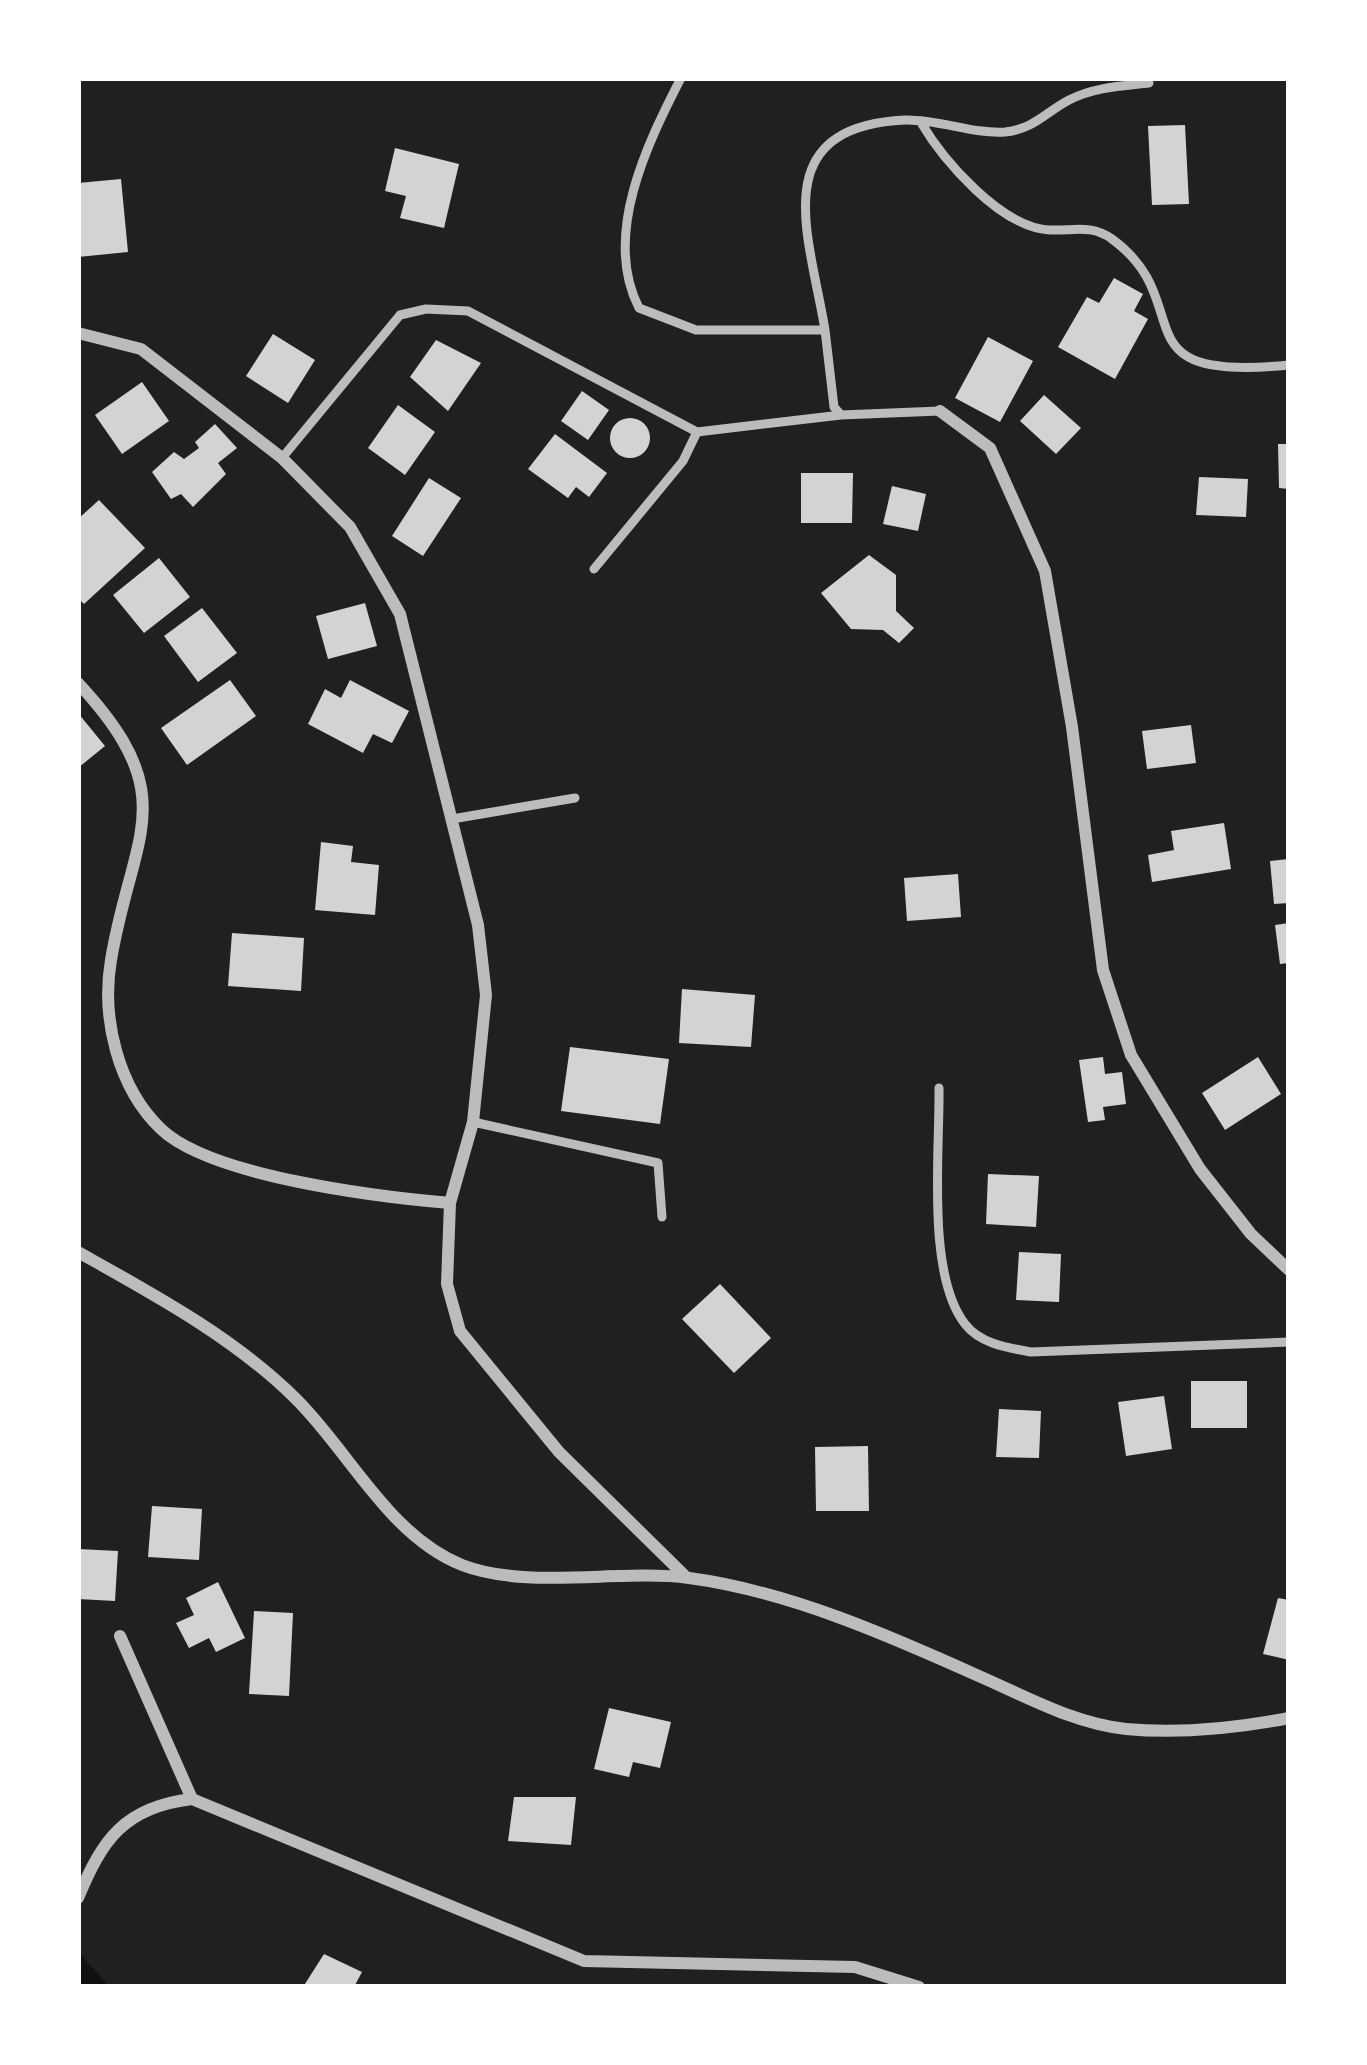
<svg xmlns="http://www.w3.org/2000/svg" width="1367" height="2065" font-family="Spectral,serif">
<rect width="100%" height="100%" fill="#111"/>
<path fill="#202020" d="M78,78H1289V1987H110L78,1952Z"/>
<path fill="#d3d3d3" d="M1185,125L1189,204L1152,205L1148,126Z
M395,148L459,164L444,228L400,218L406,196L385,191Z
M121,179L128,252L78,257V183Z
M1114,278L1143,294L1134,311L1148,319L1115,379L1058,347L1087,297L1099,303Z
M273,334L315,360L288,403L246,376Z
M988,337L1033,361L1000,422L955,398Z
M436,340L481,363L448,411L410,377Z
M142,382L169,421L122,454L95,415Z
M582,391L609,410L588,440L561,421Z
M1044,395L1081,428L1056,454L1020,421Z
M398,405L435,432L405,475L368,448Z
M610 438a20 20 0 1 1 40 0a20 20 0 1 1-40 0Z
M215,424L237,448L218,463L226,474L193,507L181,494L171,499L152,472L174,452L184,459L199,448L195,442Z
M555,434L607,473L589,497L576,487L568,498L528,469Z
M1278,444H1289V489L1279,488Z
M801,473H853L852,523H801Z
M1199,477L1248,479L1246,517L1196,515Z
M429,478L461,498L423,556L392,536Z
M892,486L926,494L918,531L883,524Z
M99,500L145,548L84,604L78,598V519Z
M869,555L896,575V611L914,628L899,643L883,630L851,629L821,593Z
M159,558L190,597L144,633L113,595Z
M365,603L377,646L328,659L316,616Z
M202,608L237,653L198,682L164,636Z
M230,680L256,716L187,765L161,728Z
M350,680L409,711L392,743L373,734L363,753L308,724L325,689L341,698Z
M78,713L105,746L78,768Z
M1191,725L1196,763L1147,769L1142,731Z
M1224,823L1231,869L1152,882L1148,855L1174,850L1171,831Z
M321,842L353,846L351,862L379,865L375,915L315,910Z
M1289,859V903L1274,904L1270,861Z
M958,874L961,917L907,921L904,878Z
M1289,923V963L1280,964L1275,925Z
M232,933L304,938L301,991L228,986Z
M682,989L755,995L751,1047L679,1043Z
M570,1047L669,1059L660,1124L561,1111Z
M1103,1057L1105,1074L1122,1072L1126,1104L1103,1107L1105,1120L1088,1122L1079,1060Z
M1258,1057L1281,1094L1225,1130L1202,1093Z
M988,1174L1039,1176L1036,1227L986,1224Z
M1019,1252L1061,1254L1059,1302L1016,1300Z
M720,1284L771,1338L734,1373L682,1319Z
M1191,1381H1247V1428H1191Z
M1164,1396L1172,1449L1126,1456L1118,1402Z
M999,1409L1041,1411L1039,1458L996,1457Z
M868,1446L869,1511H816L815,1447Z
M152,1506L202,1509L199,1560L148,1557Z
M78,1549L118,1551L115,1601L78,1599Z
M218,1582L245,1638L216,1652L209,1638L189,1648L176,1623L194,1615L186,1598Z
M1278,1598L1289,1600V1660L1263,1654Z
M254,1611L293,1613L289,1696L249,1694Z
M609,1708L671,1722L660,1768L633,1762L629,1777L594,1769Z
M514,1797H576L571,1845L508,1841Z
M324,1954L362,1972L354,1987H303Z"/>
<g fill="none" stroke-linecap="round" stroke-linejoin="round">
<path stroke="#bcbcbc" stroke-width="9" d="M681,78C647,144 602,236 639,308L696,330H825L834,407L841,415L940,411
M920,121C943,160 1001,228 1050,230C1073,231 1091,224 1112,239C1201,304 1113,383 1289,365
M825,330C810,237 763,127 905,120C938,119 972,134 1005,132C1034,129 1046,112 1069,100C1094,87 1122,86 1149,83
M697,432L841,415
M282,458L400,315L426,309L468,311L697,432L683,461L594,569
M452,819L575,798
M939,1088C940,1151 926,1274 965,1324C980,1344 1009,1348 1031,1352L1289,1342
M473,1122L658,1163L662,1217"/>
<path stroke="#bcbcbc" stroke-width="12" d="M78,333L141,349L282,458L350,527L400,614L478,925L486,995L473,1122L450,1203C380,1197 211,1177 161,1129C118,1088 101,1018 111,960C132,833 185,798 78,683
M940,411L990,448L1045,571L1072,727L1103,970L1131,1055L1200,1169L1251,1234L1289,1270
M450,1203L447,1284L460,1331L559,1452L686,1577
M78,1252C153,1294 235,1338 296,1399C349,1451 389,1536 462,1565C526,1590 620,1569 689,1578C788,1591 890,1636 981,1677C1027,1697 1075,1724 1126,1729C1179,1734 1237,1728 1289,1718
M120,1636L192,1799
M78,1898C102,1840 124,1807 192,1799L584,1961L855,1967L919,1987"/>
</g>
<rect width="1367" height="2065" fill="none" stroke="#ffffff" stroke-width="162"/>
</svg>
